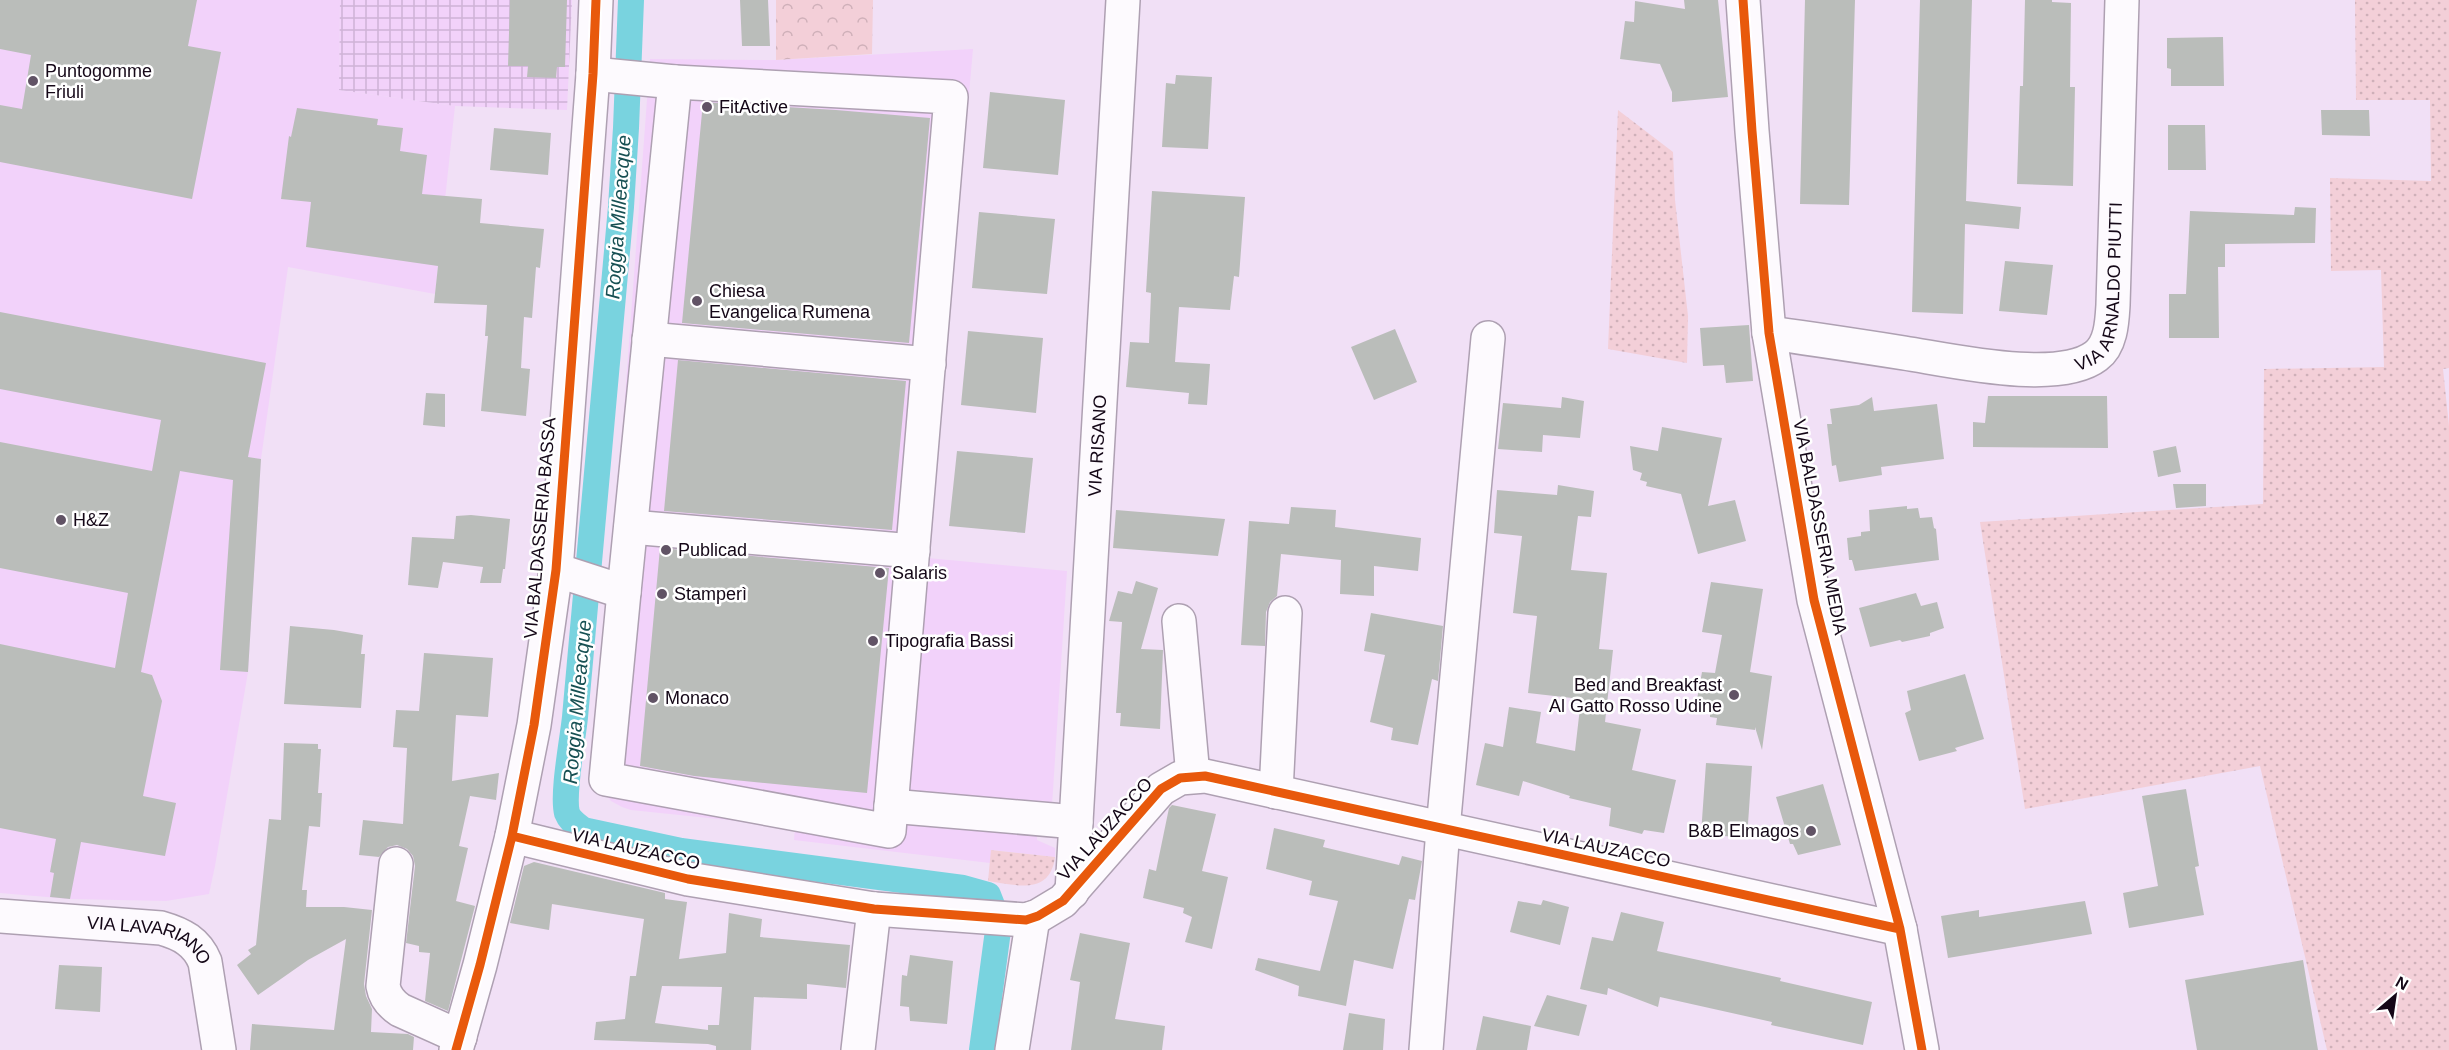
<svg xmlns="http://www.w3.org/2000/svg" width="2449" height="1050" font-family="Helvetica,sans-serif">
<defs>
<pattern id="industrial-grid" width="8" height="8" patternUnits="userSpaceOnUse" patternTransform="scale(1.5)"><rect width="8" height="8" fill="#f2d2fa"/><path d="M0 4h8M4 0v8" fill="none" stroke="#cfb3d6"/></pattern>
<pattern id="grass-dots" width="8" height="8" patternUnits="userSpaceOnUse" patternTransform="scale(1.5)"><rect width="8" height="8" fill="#f3cfd8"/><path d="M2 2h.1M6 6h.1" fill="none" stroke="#cfb0b9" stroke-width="1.8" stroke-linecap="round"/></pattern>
<pattern id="forest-crowns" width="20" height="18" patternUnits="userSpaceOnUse" patternTransform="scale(1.5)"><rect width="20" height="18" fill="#f3cfd8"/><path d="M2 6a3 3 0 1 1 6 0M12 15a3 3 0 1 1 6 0" fill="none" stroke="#cfb0b9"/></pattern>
</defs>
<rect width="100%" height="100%" fill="#f1e0f6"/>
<path fill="#f2d2fa" d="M0,0H340L339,90L455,106L435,294L288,267L261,459L248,672L215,866L209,894L166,901L70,899L0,893Z
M973,49L928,558L1067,571L1052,806L1037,818V840L1055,848V857L992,850L990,863L794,840L795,827L631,810L622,807L611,801L604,793L597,776L650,59L776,60Z"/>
<path fill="url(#industrial-grid)" d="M340,0H572L567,110L455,106L339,90Z"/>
<path fill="url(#grass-dots)" d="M2355,0H2449V368L2443,369L2449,426V1050H2327L2260,766L2025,809L1980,522L2263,504L2264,369L2384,367L2381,270L2331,271L2330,178L2431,181L2430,100H2356Z
M1618,110L1673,152L1675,200L1688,316L1687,363L1608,349Z
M991,850L1055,857C1050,896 1016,885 988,881Z"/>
<path fill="url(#forest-crowns)" d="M776,0H873L872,54L776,60Z"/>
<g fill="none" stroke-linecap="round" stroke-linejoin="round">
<path stroke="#79d3df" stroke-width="26" d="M631,0L626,128L621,207L575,717C573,738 562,794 567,813C570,821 577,825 583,830L681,851L963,888L988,895L999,923L982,1050"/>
</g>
<path fill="#babdba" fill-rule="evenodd" d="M0,0H197L188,46L221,52L192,199L0,162V105L22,109L31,55L0,49Z
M510,0H567L565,67H557L556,78L527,77L528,66H508Z
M740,0H768L770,46H742Z
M1684,0H1718L1728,97L1672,102V92L1660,64L1620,59L1625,21L1634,22L1635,1L1685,9Z
M1805,0H1855L1849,205L1800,204Z
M1920,0H1972L1966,201L2021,207L2019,229L1965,224L1963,314L1912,312Z
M2025,0H2052V2L2071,3L2070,87H2075L2073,186L2017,184L2020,86H2023Z
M2223,37L2224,86H2171V69L2167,68V38Z
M1176,75L1212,77L1208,149L1162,147L1166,83L1175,84Z
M990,92L1065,100L1058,175L983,168Z
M703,102L836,110L930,118L909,343L682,323Z
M297,108L378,119L377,125L403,128L400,151L427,155L422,194L482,199L480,223L544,229L540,268L536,267L532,318L524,317L521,368L530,369L526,416L481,411L488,336H485L487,305L434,303L438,266L306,247L311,202L281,199L289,136L291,137Z
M2321,110H2369L2370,136L2322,135Z
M2168,125H2205L2206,170H2168Z
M494,128L551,133L548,175L490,170Z
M1152,191L1245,197L1239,277L1234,276L1230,310L1179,307L1175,362L1210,364L1207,405L1188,404L1189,393L1126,387L1130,342L1149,343L1151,293L1146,292Z
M2295,207L2316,208L2315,243L2225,244V267H2218L2219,338H2169V294H2186L2190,211L2294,215Z
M979,212L1055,219L1047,294L972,288Z
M2005,261L2053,265L2047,315L1999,311Z
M0,312L266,363L248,457L261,459L248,672L220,670L233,480L180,471L141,672L152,675L162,701L143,796L176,803L165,856L81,842L70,899L50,897L54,873L50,872L56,839L0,828V644L115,668L128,593L0,568V442L152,471L161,420L0,389Z
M1749,325L1753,381L1726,383L1724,365L1703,366L1700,328Z
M1395,329L1417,382L1374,400L1351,347Z
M968,331L1043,338L1036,413L961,405Z
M678,360L906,381L892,530L664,511Z
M426,393L445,394V427L423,425Z
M1988,396H2107L2108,448L1973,447V422L1985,423Z
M1562,397L1584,401L1580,438L1543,435L1542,452L1498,449L1503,403L1561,408Z
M1872,397L1874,411L1937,404L1944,459L1881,467L1882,475L1839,482L1836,465L1832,466L1827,424H1832L1830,409L1859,405Z
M1662,427L1722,438L1708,506L1735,500L1746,541L1698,554L1681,494L1646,486L1647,482L1640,480L1642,473L1633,470L1630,446L1658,451Z
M2176,446L2181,472L2158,477L2153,451Z
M957,451L1033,458L1025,533L949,526Z
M2173,484H2206V506L2176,508Z
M1558,485L1594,491L1591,517L1578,516L1571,570L1607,573L1599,649L1613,650L1605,722L1641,729L1632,770L1676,780L1664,833L1644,830L1642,834L1609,826L1611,808L1569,798L1570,796L1523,781L1519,796L1476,785L1485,743L1503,747L1509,707L1541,712L1536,743L1575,751L1581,699L1528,693L1537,616L1513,613L1522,536L1494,533L1497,490L1557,495Z
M1907,506V509L1918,508L1920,518L1932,517L1934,528L1936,529L1939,560L1855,571L1852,560H1849L1847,538L1861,536V532L1870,531L1869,510Z
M1291,507L1336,510L1335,527L1421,538L1418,571L1374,566V596L1340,594L1341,560L1281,554L1277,596L1270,602L1266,612L1265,646L1241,645L1249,521L1289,524Z
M1116,510L1225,519L1218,556L1113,548Z
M471,515L510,519L505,569H503L501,583H480L483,567L443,562L438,588L408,585L412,537L454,539L456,516Z
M660,548L889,568L867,793L694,776L640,766Z
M1136,581L1158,588L1141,649L1163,650L1160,729L1120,726L1121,713H1116L1122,622L1109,621L1118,591L1132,594Z
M1711,582L1763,589L1750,672L1772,676L1762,750L1755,727V730L1716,725L1717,718L1710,717V707L1696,705L1702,672L1715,673L1722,635L1702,632Z
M1916,593L1921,606L1937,602L1944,628L1930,633V636L1902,642L1900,640L1870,647L1859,608Z
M1371,613L1443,626L1438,681L1432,679L1418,745L1391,740L1393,728L1370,722L1385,655L1364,651Z
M290,626L334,630L363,635L361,654H365L361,708L284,704Z
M424,653L493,658L488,717L456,715L452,781L499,773L496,800L470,796L459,846L468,848L456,901L475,906L448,1011L425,1001L430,953L419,952V946L406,943L415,866L413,856L407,849L397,845L388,847L379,857L359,855L363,820L403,824L407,748L393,747L396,710L419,711Z
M1965,674L1984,739L1955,748L1957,751L1919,761L1905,713L1911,710L1907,691Z
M284,743L318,744V749H321L318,793H322L320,827L309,826L302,890H307L306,907H344L372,910L364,984L366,996L372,1009L371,1032L408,1034L414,1037L413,1050H250L252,1024L334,1030L346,939L308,960L258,995L237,965L251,954L248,950L256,945L269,819L281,820Z
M1706,763L1752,766L1747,838L1701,834Z
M1823,784L1841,845L1798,855L1793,844H1790L1776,797Z
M2186,789L2199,866L2195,867L2204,915L2129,928L2123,893L2158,886L2142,796Z
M1172,805L1216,814L1202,871L1228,877L1212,949L1185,942L1192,917L1183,913L1184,908L1143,898L1149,869L1156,871L1169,808Z
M1274,828L1325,840L1323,847L1399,865L1402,856L1422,861L1415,900L1409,899L1393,969L1354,960L1346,1006L1298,996L1299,986L1255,970L1258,958L1320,971L1338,901L1309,895L1312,881L1266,869Z
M534,862L665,893V899L687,902L679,959L726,953L729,913L762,919L760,937L850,945L846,988L807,984V999L754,997L751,1050H716V1046L708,1044L594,1040L596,1022L625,1019L630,976H636L644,919L552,904L549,930L510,923L524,866ZM662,986L722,987L719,1025H708V1030L655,1023Z
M1543,900L1569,907L1560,945L1510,932L1518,901L1541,905Z
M2085,901L2092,934L1948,958L1941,916L1979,910V917Z
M1621,912L1664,922L1657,951L1781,978L1780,981L1872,1002L1863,1045L1771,1025L1772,1022L1660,997L1658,1007L1608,988L1607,995L1580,989L1592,937L1613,941Z
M1080,933L1130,943L1115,1019L1165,1026L1162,1050H1071L1080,982L1070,980Z
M910,955L953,961L947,1024L910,1021L909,1007L900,1006L902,975L907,976Z
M2303,960L2318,1050H2197L2185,980Z
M59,965L102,967L100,1012L55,1009Z
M1547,995L1587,1005L1579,1036L1534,1026Z
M1349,1013L1385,1019L1383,1050H1343Z
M1483,1016L1531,1026L1527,1050H1476Z"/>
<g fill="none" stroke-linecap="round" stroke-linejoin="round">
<g stroke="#aea0b2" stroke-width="36">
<g id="minor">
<path d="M1743,0L1752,131L1769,333L1814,600L1900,929L1922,1050"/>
<path id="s1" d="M1769,333C1814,339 1859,346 1904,353C1950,360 2058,385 2096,356C2111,345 2112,322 2113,305L2122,0"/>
<path d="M649,339L929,364"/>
<path d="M631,527L913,551"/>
<path d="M556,570L624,592L675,82L593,74"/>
<path d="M624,592L606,779L889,831L951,97L675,82"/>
<path d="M1179,621L1193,776"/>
<path d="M1276,792L1285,613"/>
<path d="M891,806L1076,822"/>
<path d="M512,836L688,879L874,909L1026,920L1038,916L1063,901L1161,789L1180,778L1205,776L1900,929"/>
<path d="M396,864L383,986C385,997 391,1004 400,1010L460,1037"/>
<path id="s2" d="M1072,892L1123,0"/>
<path id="s3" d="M0,916L161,928C182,934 197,942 205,962L219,1050"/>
<path d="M456,1050L480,965L512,836L534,725L556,570L593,74L596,0"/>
<path d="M858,1050L874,909"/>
<path d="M1012,1050L1033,918"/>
<path d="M1426,1050L1443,829L1488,338"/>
</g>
</g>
<use href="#minor" stroke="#fdfafe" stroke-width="33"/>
<g stroke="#fff" stroke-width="13">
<path id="cycleway" d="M1743,0L1752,131L1769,333L1814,600L1900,929L1922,1050
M512,836L688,879L874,909L1026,920L1038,916L1063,901L1161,789L1180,778L1205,776L1900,929
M456,1050L480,965L512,836L534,725L556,570L593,74L596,0"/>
</g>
<use href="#cycleway" stroke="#e8590c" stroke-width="9"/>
</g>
<g fill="#615365" stroke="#fff" stroke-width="2">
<circle cx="33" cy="81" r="6"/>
<circle cx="707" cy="107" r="6"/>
<circle cx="697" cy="301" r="6"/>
<circle cx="61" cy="520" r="6"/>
<circle cx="666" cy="550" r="6"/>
<circle cx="880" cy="573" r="6"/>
<circle cx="662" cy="594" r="6"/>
<circle cx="873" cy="641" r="6"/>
<circle cx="1734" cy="695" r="6"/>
<circle cx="653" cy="698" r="6"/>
<circle cx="1811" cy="831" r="6"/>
</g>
<g text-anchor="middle" stroke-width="5" stroke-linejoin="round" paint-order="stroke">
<g font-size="18" fill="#140717" stroke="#fff" text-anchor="start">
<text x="45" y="77">Puntogomme<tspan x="45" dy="21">Friuli</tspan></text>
<text x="719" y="113">FitActive</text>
<text x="709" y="297">Chiesa<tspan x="709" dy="21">Evangelica Rumena</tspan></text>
<text x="73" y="526">H&amp;Z</text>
<text x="678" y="556">Publicad</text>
<text x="892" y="579">Salaris</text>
<text x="674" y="600">Stamperì</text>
<text x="885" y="647">Tipografia Bassi</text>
<text x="1722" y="691" text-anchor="end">Bed and Breakfast<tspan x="1722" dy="21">Al Gatto Rosso Udine</tspan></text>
<text x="665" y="704">Monaco</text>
<text x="1799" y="837" text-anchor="end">B&amp;B Elmagos</text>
</g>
<g font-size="18" fill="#140717" stroke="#fff">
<text dy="6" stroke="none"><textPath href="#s1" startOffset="400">VIA ARNALDO PIUTTI</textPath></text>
<text dy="6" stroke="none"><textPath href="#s2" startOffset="447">VIA RISANO</textPath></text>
<text transform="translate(1820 527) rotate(79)" y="6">VIA BALDASSERIA MEDIA</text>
<text transform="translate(540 528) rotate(-85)" y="6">VIA BALDASSERIA BASSA</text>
<text transform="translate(1105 829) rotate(-48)" y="6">VIA LAUZACCO</text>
<text transform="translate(1606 848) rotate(12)" y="6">VIA LAUZACCO</text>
<text transform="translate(636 849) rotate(13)" y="6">VIA LAUZACCO</text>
<text dy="6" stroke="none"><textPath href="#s3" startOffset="154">VIA LAVARIANO</textPath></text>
</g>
<g font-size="20" font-style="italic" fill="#175053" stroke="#fff">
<text transform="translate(618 217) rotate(-86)" y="7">Roggia Milleacque</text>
<text transform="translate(577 702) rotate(-85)" y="7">Roggia Milleacque</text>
</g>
</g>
<g transform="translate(2395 996) rotate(29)" stroke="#ffffff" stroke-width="4.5" paint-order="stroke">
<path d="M0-4.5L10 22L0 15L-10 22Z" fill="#140717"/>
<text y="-9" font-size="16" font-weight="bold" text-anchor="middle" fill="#140717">N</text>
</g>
</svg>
